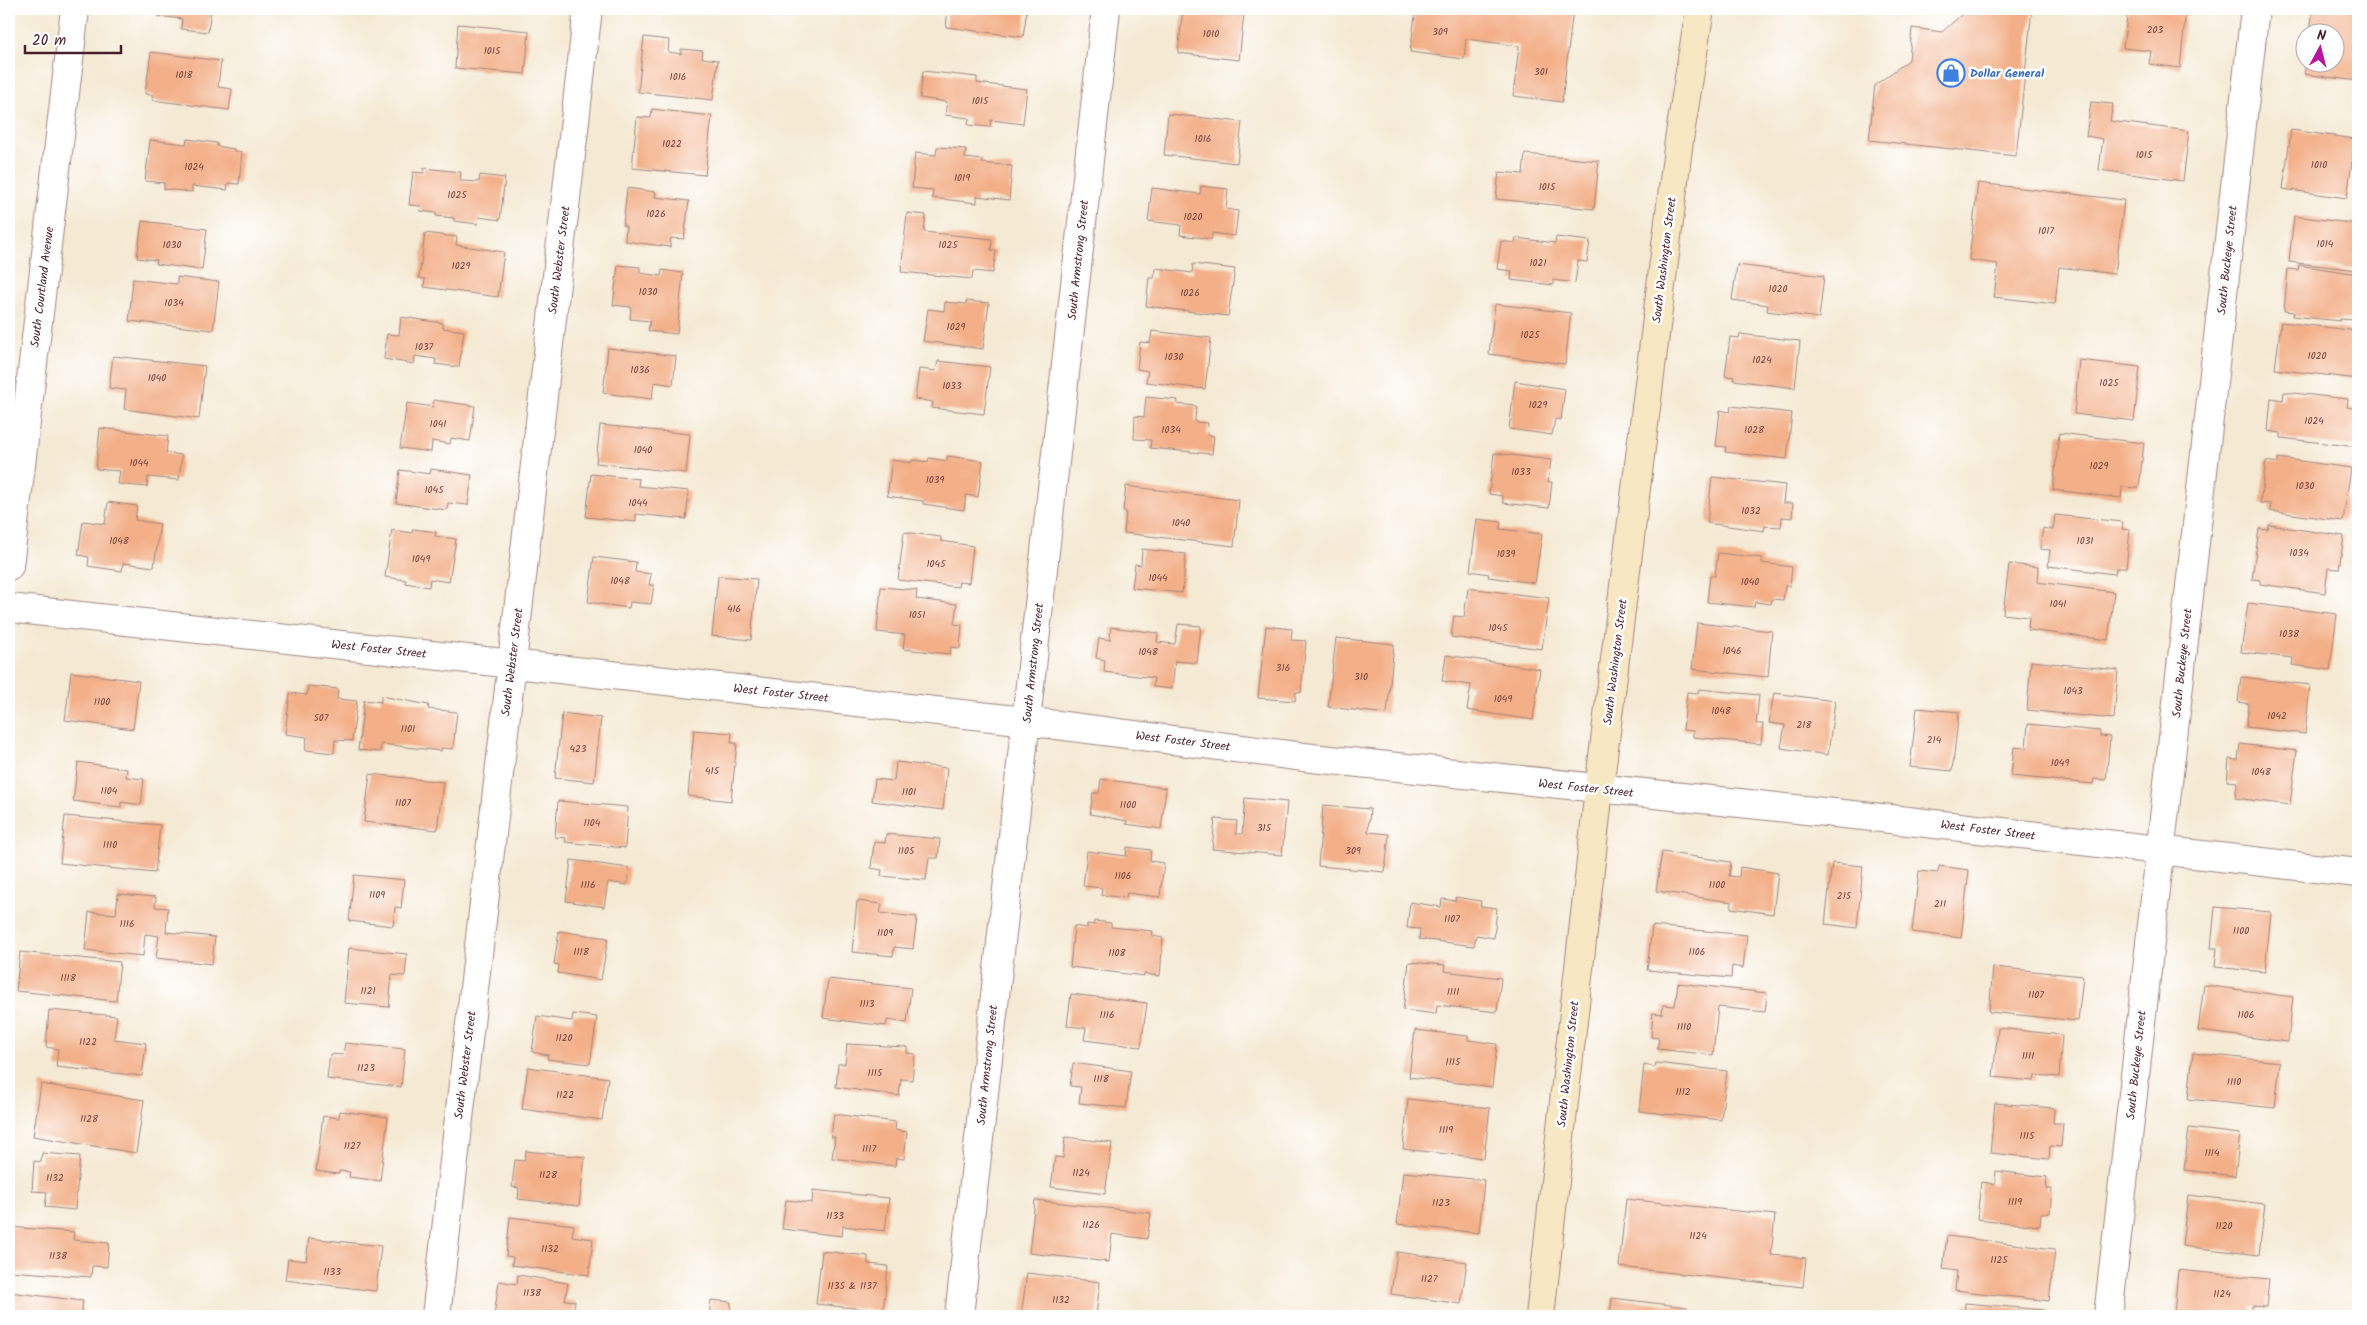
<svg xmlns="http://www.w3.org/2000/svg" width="2367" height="1325" font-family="Kalam,sans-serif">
<rect width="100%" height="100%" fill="#fff"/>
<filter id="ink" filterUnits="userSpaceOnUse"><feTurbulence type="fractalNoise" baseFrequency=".02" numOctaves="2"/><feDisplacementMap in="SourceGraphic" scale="10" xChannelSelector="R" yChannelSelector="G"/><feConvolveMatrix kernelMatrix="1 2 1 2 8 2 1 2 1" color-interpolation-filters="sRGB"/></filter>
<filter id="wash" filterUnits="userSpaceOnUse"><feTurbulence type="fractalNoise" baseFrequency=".0096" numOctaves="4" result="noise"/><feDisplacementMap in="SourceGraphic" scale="20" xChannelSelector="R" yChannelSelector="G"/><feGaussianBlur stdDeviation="1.12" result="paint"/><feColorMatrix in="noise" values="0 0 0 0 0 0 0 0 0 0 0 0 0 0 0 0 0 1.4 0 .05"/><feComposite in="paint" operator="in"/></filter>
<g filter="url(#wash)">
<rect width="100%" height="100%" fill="#f4e9d3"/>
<g id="blocks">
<path fill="#f3af87" d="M157,9H211L208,32L181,29L182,19L157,16Z
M948,9H1027L1023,37L946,27Z
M1183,9L1244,14L1239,60L1178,53Z
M1416,9H1573L1562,102L1513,96L1519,46L1466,39L1464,59L1410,52Z
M1968,9H2032L2016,156L1869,140L1875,85L1909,60L1912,28L1942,32Z
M2128,9H2186L2180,68L2149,64L2151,51L2123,48Z
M2313,9H2358V81L2304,74L2306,62H2334V32H2310Z
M458,24L529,31L525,74L455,68Z
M644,37L669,40L668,52L681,54V49L703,51L702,58L718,60L713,100L638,92Z
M151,52L221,61L218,87L232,89L229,110L152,100L153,95L145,94Z
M923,71L977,77V83L1027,89L1023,124L991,120L990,127L968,125L969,118L945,115L947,102L920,98Z
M2091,102L2113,104L2110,121L2189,131L2183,181L2099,170L2103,139L2086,136Z
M652,109L712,116L705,175L632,168L637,117L651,118Z
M1168,114L1242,122L1237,163L1164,155Z
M2291,130L2355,139L2347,198L2283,189Z
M187,139L217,143V146L234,149V151L242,152L239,184L228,183L227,190L192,186V192L164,189V183L145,181L150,140L186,144Z
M937,147L966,149L965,158L982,160V163L1012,166L1009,200L977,196V203L932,198L933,190L912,188L915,153L936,155Z
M1525,154L1599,161L1594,209L1496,199L1499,172L1523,174Z
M424,168L461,172L460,181L479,182L480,175L505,178L500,220L479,217L478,224L454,221V218L436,216V213L420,211L421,206L409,205L413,172L424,173Z
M1978,183L2124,200L2115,274L2059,267L2055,304L1994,297L1998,264L1969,260Z
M1201,186L1228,189L1226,209L1238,211L1235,236L1212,233V239L1180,235L1181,225L1148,221L1152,188L1200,194Z
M627,188L656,192L655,197L689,201L684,239L671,238L670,247L625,241L626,226H623Z
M907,213L926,215L924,232L992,239L991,250H996L993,273L973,271L972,279L901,272Z
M2294,216L2358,224V270L2289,262Z
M142,221L207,229L202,270L156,264L157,260L137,258Z
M425,233L457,237L456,245L504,252L498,297L424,287L425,279L419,278Z
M1556,237L1590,241L1587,262L1578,261L1575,283L1553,280V285L1511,280L1512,271L1497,269L1501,241L1515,243L1516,238L1555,243Z
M1193,264L1235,269L1228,316L1146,306L1149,278H1154L1156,268L1192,273Z
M618,265L640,267V273L661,276L662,270L683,273L677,334L648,331L650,321L630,319L631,307L613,305Z
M1737,265L1824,276L1819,318L1767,311L1768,305L1732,300Z
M2299,265L2358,274V320L2340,319V321L2293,316L2294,312L2284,311L2288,269L2298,270Z
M177,277L219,282L213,330L129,321L133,279L177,284Z
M966,301L989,303L983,349L923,341L928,309L944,311L945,302L966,304Z
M1495,304L1571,313L1565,364L1489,354Z
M401,317L443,323V328L464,331L459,367L435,364L436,359L415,356L414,364L384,359L387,334L399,335Z
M2281,322L2358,331V379L2275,369Z
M1152,331L1211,338L1205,389L1146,382L1148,371L1137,369L1140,342L1150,343Z
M1740,334L1800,341L1795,388L1733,380L1734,377L1725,376L1730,337L1739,338Z
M608,348L676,356L673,385L654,382L652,399L603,393Z
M113,356L205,366L199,419L124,409L126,390L109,388Z
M2079,360L2140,367L2134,421L2074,414Z
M938,361L990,367L984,414L932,408L933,402L915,399L919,369L936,371Z
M1515,381L1565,389L1561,420L1555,419L1552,435L1509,429Z
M2284,392L2348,399L2347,407L2358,409V447L2281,438V433L2268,431L2271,398L2283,400Z
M1146,397L1178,400L1177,404L1196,406L1195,422L1208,423L1207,435L1214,436L1212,454L1150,448L1151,440L1134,439L1135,416L1144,417Z
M434,400L475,406L470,441L451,438L450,444L432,441L431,452L400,448L407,403L433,407Z
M1731,406L1792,413L1787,459L1725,452L1726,447L1716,446L1720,410L1730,412Z
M600,425L690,434L686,473L596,463Z
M100,428L168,436L166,453L182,455L179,480L148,477L147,487L118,484L120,471L96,469Z
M2059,433L2144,443L2139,488L2122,487L2121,498L2053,490Z
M1494,453L1551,460L1548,482H1552L1549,508L1503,503V496L1489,494Z
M947,456L983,461L978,497L966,495L964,510L923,504V501L887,496L892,460L911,463L912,460L928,462L929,458L947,461Z
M2278,458L2351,468L2343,521L2270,511L2271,504L2260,503L2266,461L2278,463Z
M431,469L472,475L468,505L448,503L447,510L396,503L400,470L430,474Z
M591,474L639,479L638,486L689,491L686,519L636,514V522L586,517Z
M1712,477L1785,485L1783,503H1793L1792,518L1782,517L1781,527L1765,526L1764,531L1707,523Z
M1126,486L1239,500L1234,546L1124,533L1126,511H1123Z
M108,502L137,506L135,520L160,524L154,567L123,563L122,571L88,566L89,557L78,555L83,521L105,524Z
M2055,515L2123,522L2122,529L2130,530L2126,568H2116L2115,574L2048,566L2050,550L2040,549L2043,528L2053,530Z
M1477,519L1501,522L1500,529L1542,534L1535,583L1488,577L1489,574L1470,571Z
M2269,525L2344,536L2339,569L2328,568L2325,593L2260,584V580L2252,579L2259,529L2268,530Z
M413,529L436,532L435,536L456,539L449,582L430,579L429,587L405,583L406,580L385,577L392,530L412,533Z
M904,532L941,537V541L973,546L969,583L959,582L958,587L898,580Z
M1142,549L1186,554L1182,593L1132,588L1135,564L1141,565Z
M1718,553L1762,558V563L1792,567L1790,586H1785L1783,600L1772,599L1771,604L1755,602L1754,607L1707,602L1710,576H1715Z
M594,557L636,562L635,572L651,574L649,585H654L651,604L630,602L629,608L588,602Z
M2009,564L2038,567L2037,582L2114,592L2108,640L2028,630L2029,617L2003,614Z
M718,576L757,579L751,640L712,636Z
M881,587L917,590L916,599L957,604L954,624L962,625L960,648L951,647L950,654L903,649L905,635L877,632Z
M1468,588L1549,598L1542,649L1451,637L1454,616L1464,617Z
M2248,603L2337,614L2330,670L2292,665L2293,658L2241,652Z
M1697,623L1772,631L1768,677L1692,669Z
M1178,624L1201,626L1197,663L1175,661L1172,689L1153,687L1154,678L1104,672L1105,660L1096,658L1099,638L1110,640L1111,627L1158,633L1157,642L1175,644Z
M1266,626L1292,629L1291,640L1306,641L1301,693L1296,692L1295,701L1258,698Z
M1336,638L1394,644L1387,714L1328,707Z
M1446,655L1540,669L1533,720L1467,710L1471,685L1442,681Z
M2031,661L2118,670L2114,719L2027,710Z
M71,672L139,681L133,729L65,720Z
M2241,677L2310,685L2305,734L2246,727L2249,704L2238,702Z
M308,686L338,689L337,699L357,701L352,741L335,740L334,753L305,750L307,737L285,734L290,693L307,695Z
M1699,689L1759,695L1756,724H1763L1761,744L1693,737V731L1683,730L1687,692L1698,693Z
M1774,693L1835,701L1828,755L1781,748L1785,725L1769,723Z
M381,696L429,705L428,709L457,712L453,749L442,748L441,751L381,744L380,752L358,750L364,700L381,702Z
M1917,708L1959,712L1952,771L1910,767Z
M562,713L601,718L594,782L555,778Z
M2028,724L2100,731V736L2110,737L2106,780L2094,779L2093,784L2011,776L2014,747L2026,748Z
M694,730L732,733L731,743H737L731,801L688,796Z
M2240,744L2297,751L2290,805L2235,798L2237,782L2227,781L2229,759L2238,760Z
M78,762L127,769L126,777L144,779L141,805L121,802V807L73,801Z
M896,762L947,768L943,810L872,801L875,779L894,781Z
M370,774L443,782L437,830L364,822Z
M1101,779L1166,788L1161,829L1126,824L1127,821L1090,814L1093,793H1099Z
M1245,798L1287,802L1282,855L1212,849L1215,819L1237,821L1236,834H1242Z
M558,801L628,807L625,848L565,842L566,838L555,837Z
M1323,805L1370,809L1368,832L1389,834L1385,872L1318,866Z
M65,816L160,825L155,873L60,863Z
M886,834L940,839L938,858H929L926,880L881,876L882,870L871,868L874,842L885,843Z
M1127,847L1151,850L1150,861L1164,863L1160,897L1127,893L1126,898L1101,895L1102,888L1083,886L1087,851L1126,856Z
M1662,852L1731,862L1729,876L1739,877L1740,867L1778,873L1773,914L1731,908L1732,902L1656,891Z
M571,860L629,868L627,885L608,882L604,907L566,901Z
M1832,863L1863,866L1857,928L1825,924Z
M1939,866L1969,870L1961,938L1912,932L1919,871L1938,873Z
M354,875L404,880L401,908L395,907L393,926L349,921Z
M118,894L156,897L155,907L168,908L166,932L215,937L212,964L156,958L159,936L145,934L143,956L85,950L89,912L116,914Z
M1455,897L1481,901L1480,906L1497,908L1494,938L1476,935L1474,946L1419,939L1420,929L1407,928L1410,902L1441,907L1442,899L1456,901Z
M857,901L882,904L880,913L917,917L913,949L894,947L893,956L852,952Z
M2215,907L2271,912L2265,972L2215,967L2217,948H2211Z
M1094,921L1111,923V927L1153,931L1152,936L1163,938L1160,976L1144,974V976L1070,967L1074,926L1087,928V924L1094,925Z
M1652,926L1747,935L1743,968L1732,966L1731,978L1647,970Z
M559,931L608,938L601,980L558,973L559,965L554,964Z
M349,948L407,954L405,976L392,975L389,1007L344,1003Z
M20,952L120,962L116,1001L16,991Z
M1409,962L1445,965L1444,971L1501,978L1497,1012L1437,1005L1436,1014L1403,1010Z
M1993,967L2083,976L2078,1021L1989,1012Z
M828,979L911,988L907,1023L887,1020L886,1026L823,1018Z
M1678,983L1767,993L1765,1012L1718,1007L1713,1055L1657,1049L1659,1038L1651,1037L1653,1013L1662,1014L1663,1005L1675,1006Z
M2204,985L2293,997L2288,1042L2198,1031Z
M1071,994L1147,1003L1141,1047L1084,1040L1086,1028L1067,1026Z
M49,1010L117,1016L114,1039L146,1043L142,1076L56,1067L58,1049L46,1047Z
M573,1014L597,1017L590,1064L547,1059L548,1055L532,1052L537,1016L572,1021Z
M1998,1028L2062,1035L2059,1077L2035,1075L2034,1081L1993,1077Z
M1415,1030L1468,1036V1040L1497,1044L1492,1087L1409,1077Z
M345,1043L405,1049L401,1087L327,1079L330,1054L343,1055Z
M847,1044L907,1047V1053L915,1054L912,1080L901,1079L899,1096L836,1087L838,1064H845Z
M2193,1053L2280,1062L2275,1108L2188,1099Z
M1073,1063L1131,1071L1126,1108L1079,1103L1081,1087L1070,1086Z
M1656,1063L1727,1071L1721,1120L1639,1111L1644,1065L1655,1067Z
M528,1067L608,1078L602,1120L522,1109Z
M41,1084L144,1100L136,1153L33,1136Z
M1408,1099L1490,1108L1484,1158L1403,1149Z
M1995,1103L2054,1108L2053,1123H2063L2061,1147L2050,1146L2049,1159L1990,1153Z
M340,1111L388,1117L380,1181L349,1177L350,1172L339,1171V1174L316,1171L323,1116L339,1118Z
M834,1114L896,1122L895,1130L907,1132L904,1159L896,1158L895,1166L832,1158L835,1137H831Z
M2189,1128L2240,1134L2235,1176L2184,1170Z
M1065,1137L1112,1143L1105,1194L1051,1187L1055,1157L1063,1158Z
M526,1151L585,1157L579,1206L518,1199L519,1188L512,1187L515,1160L524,1161Z
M42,1153L80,1156L75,1210L45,1207L47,1192L32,1191L34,1161L41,1162Z
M1996,1171L2047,1177L2046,1189H2052L2050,1213H2041L2040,1226L1977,1219L1981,1182L1995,1184Z
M1403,1172L1484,1180L1479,1233L1397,1224Z
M813,1190L889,1198L885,1231L843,1226L842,1236L782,1229L786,1200L812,1203Z
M2188,1195L2265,1204L2259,1255L2182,1246Z
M1626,1199L1775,1215L1771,1255L1806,1258L1803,1287L1619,1267Z
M1035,1200L1151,1213L1147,1239L1112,1234L1109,1262L1029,1253Z
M510,1217L574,1225L572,1236L593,1239L589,1275L512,1265L513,1257L506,1256Z
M9,1227L74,1232L73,1240L109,1243L107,1267L92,1266L91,1277L9,1271Z
M1947,1236L2055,1249L2049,1301L1955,1290L1957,1271L1943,1269Z
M309,1238L381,1246L376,1291L285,1280L288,1259L306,1261Z
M822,1251L868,1256V1264L888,1266L883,1311L816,1304Z
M1397,1252L1467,1262L1461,1304L1391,1294Z
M2178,1270L2269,1279L2266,1307L2252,1306L2251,1316L2174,1314Z
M1027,1273L1100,1282L1096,1316H1021Z
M518,1275L568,1283L565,1300L575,1301L573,1316H494L499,1281L517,1284Z
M9,1292L83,1301L81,1316H9Z
M1612,1298L1687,1307V1312L1700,1314V1316H1610Z
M711,1300L731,1302L730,1316H709Z
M1965,1303L2044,1310L2043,1316H1964Z"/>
</g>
</g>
<g filter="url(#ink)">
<use href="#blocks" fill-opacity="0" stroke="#9f847f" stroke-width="1"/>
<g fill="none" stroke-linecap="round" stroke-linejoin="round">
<g stroke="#9f847f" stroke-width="30">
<path id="minor" d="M9,566L75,9
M9,608L1026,721L1312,758L1891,819L2358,873
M436,1316L588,9
M959,1316L1106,9
M2108,1316L2255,9"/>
</g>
<g stroke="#9f847f" stroke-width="30">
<path id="secondary" d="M1540,1316L1599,789L1679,140L1700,9"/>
</g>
<use href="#minor" stroke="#fff" stroke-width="28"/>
<use href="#secondary" stroke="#f7e8c3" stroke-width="28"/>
</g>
</g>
<defs>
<g id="shop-ring" transform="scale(1.4375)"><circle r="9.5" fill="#fff" stroke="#3f7fe0" stroke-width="1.5"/><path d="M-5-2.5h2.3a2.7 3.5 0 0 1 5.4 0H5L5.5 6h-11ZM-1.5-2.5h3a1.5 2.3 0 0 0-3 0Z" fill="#3f7fe0"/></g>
</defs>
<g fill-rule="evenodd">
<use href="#shop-ring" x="1951" y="73"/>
</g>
<g text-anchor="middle" stroke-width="5" stroke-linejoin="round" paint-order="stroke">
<g font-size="10" fill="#744342">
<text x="2155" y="33">203</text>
<text x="1440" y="35">309</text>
<text x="1211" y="37">1010</text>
<text x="492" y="54">1015</text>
<text x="1541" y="75">301</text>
<text x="184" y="78">1018</text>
<text x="678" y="80">1016</text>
<text x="980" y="104">1015</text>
<text x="1203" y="142">1016</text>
<text x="672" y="147">1022</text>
<text x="2144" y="158">1015</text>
<text x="2319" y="168">1010</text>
<text x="194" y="170">1024</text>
<text x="962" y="181">1019</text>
<text x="1547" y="190">1015</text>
<text x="457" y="198">1025</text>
<text x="656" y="217">1026</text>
<text x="1193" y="220">1020</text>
<text x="2046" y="234">1017</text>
<text x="2325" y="247">1014</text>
<text x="172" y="248">1030</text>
<text x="948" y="248">1025</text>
<text x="1538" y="266">1021</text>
<text x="461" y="269">1029</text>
<text x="1778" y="292">1020</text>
<text x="648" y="295">1030</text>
<text x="1190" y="296">1026</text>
<text x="174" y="306">1034</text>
<text x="956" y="330">1029</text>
<text x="1530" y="338">1025</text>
<text x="424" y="350">1037</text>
<text x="2317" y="359">1020</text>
<text x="1174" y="360">1030</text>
<text x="1762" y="363">1024</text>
<text x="640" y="373">1036</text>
<text x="157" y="381">1040</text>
<text x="2109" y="386">1025</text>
<text x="952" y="389">1033</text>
<text x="1538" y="408">1029</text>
<text x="2314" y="424">1024</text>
<text x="438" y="427">1041</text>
<text x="1171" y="433">1034</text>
<text x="1754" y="433">1028</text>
<text x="643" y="453">1040</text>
<text x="139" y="466">1044</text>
<text x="2099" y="469">1029</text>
<text x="1521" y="475">1033</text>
<text x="935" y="483">1039</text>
<text x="2305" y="489">1030</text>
<text x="434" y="493">1045</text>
<text x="638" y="506">1044</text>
<text x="1751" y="514">1032</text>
<text x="1181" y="526">1040</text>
<text x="119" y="544">1048</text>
<text x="2085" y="544">1031</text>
<text x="2299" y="556">1034</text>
<text x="1506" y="557">1039</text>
<text x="421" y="562">1049</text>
<text x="936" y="567">1045</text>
<text x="1158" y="581">1044</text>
<text x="620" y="584">1048</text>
<text x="1750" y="585">1040</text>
<text x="2058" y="607">1041</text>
<text x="734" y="612">416</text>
<text x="917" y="618">1051</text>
<text x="1498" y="631">1045</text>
<text x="2289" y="637">1038</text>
<text x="1732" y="654">1046</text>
<text x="1148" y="655">1048</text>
<text x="1283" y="671">316</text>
<text x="1361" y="680">310</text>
<text x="2073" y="694">1043</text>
<text x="1503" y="702">1049</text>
<text x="102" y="705">1100</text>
<text x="1721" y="714">1048</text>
<text x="2277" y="719">1042</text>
<text x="321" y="721">507</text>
<text x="1804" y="728">218</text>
<text x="408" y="732">1101</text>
<text x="1934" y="743">214</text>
<text x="578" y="752">423</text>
<text x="2060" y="766">1049</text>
<text x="712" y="774">415</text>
<text x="2261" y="775">1048</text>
<text x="109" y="794">1104</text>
<text x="909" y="795">1101</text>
<text x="403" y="806">1107</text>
<text x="1128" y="808">1100</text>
<text x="592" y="826">1104</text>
<text x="1264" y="831">315</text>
<text x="110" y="848">1110</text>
<text x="906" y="854">1105</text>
<text x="1353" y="854">309</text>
<text x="1123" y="879">1106</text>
<text x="588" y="888">1116</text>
<text x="1717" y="888">1100</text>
<text x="377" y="898">1109</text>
<text x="1844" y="899">215</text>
<text x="1940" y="907">211</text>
<text x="1452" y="922">1107</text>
<text x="127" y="927">1116</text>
<text x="2241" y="934">1100</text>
<text x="885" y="936">1109</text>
<text x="581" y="955">1118</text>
<text x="1697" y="955">1106</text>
<text x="1117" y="956">1108</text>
<text x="68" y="981">1118</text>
<text x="368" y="994">1121</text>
<text x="1453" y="995">1111</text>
<text x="2036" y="998">1107</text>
<text x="867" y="1007">1113</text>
<text x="1107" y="1018">1116</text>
<text x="2246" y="1018">1106</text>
<text x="1684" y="1030">1110</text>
<text x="564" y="1041">1120</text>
<text x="88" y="1045">1122</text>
<text x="2028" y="1059">1111</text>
<text x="1453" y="1065">1115</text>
<text x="366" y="1071">1123</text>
<text x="875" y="1076">1115</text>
<text x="1101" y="1082">1118</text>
<text x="2234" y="1085">1110</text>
<text x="1683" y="1095">1112</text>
<text x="565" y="1098">1122</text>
<text x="89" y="1122">1128</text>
<text x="1446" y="1133">1119</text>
<text x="2027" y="1139">1115</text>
<text x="352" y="1149">1127</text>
<text x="869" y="1152">1117</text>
<text x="2212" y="1156">1114</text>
<text x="1081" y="1176">1124</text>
<text x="548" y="1178">1128</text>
<text x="55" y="1181">1132</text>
<text x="2015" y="1205">1119</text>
<text x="1441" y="1206">1123</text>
<text x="835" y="1219">1133</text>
<text x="1091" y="1228">1126</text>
<text x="2224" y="1229">1120</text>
<text x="1698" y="1239">1124</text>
<text x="550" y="1252">1132</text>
<text x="58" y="1259">1138</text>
<text x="1999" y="1263">1125</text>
<text x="332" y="1275">1133</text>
<text x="1429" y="1282">1127</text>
<text x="852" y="1289">1135 &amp; 1137</text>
<text x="532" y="1296">1138</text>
<text x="2222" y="1297">1124</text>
<text x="1061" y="1303">1132</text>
</g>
<g font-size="12" font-weight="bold" fill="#366cbe" stroke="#fff" text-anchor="start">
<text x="1970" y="77">Dollar General</text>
</g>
<g font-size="12" fill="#4a1f2b" stroke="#fff">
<text transform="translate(559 260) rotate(-83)" y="4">South Webster Street</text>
<text transform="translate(1078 260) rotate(-84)" y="4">South Armstrong Street</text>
<text transform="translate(1664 260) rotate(-83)" y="4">South Washington Street</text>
<text transform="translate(2227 260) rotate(-84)" y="4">South Buckeye Street</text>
<text transform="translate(42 287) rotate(-83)" y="4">South Courtland Avenue</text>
<text transform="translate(379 649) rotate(6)" y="4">West Foster Street</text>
<text transform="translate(512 662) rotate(-83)" y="4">South Webster Street</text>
<text transform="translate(1615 662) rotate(-83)" y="4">South Washington Street</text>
<text transform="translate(1033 663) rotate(-84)" y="4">South Armstrong Street</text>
<text transform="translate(2182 663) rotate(-84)" y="4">South Buckeye Street</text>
<text transform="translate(781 693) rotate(6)" y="4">West Foster Street</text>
<text transform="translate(1183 741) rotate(7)" y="4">West Foster Street</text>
<text transform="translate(1586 788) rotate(6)" y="4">West Foster Street</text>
<text transform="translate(1988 830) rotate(7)" y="4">West Foster Street</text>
<text transform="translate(1568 1064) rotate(-84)" y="4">South Washington Street</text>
<text transform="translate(465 1065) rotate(-83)" y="4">South Webster Street</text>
<text transform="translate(987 1065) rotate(-84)" y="4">South Armstrong Street</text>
<text transform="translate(2136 1065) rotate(-84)" y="4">South Buckeye Street</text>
</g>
</g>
<rect width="2367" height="1325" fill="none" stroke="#fff" stroke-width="30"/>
<g transform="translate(2320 48) rotate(7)"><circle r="24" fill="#ffffff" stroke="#b7a5aa"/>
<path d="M0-4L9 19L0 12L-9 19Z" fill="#b5179e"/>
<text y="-8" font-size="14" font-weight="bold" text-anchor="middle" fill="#4a1f2b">N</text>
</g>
<path d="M25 45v8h96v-8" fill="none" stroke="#4a1f2b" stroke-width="2.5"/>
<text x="32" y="45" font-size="15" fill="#4a1f2b" stroke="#ffffff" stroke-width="4" paint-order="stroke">20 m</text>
</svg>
